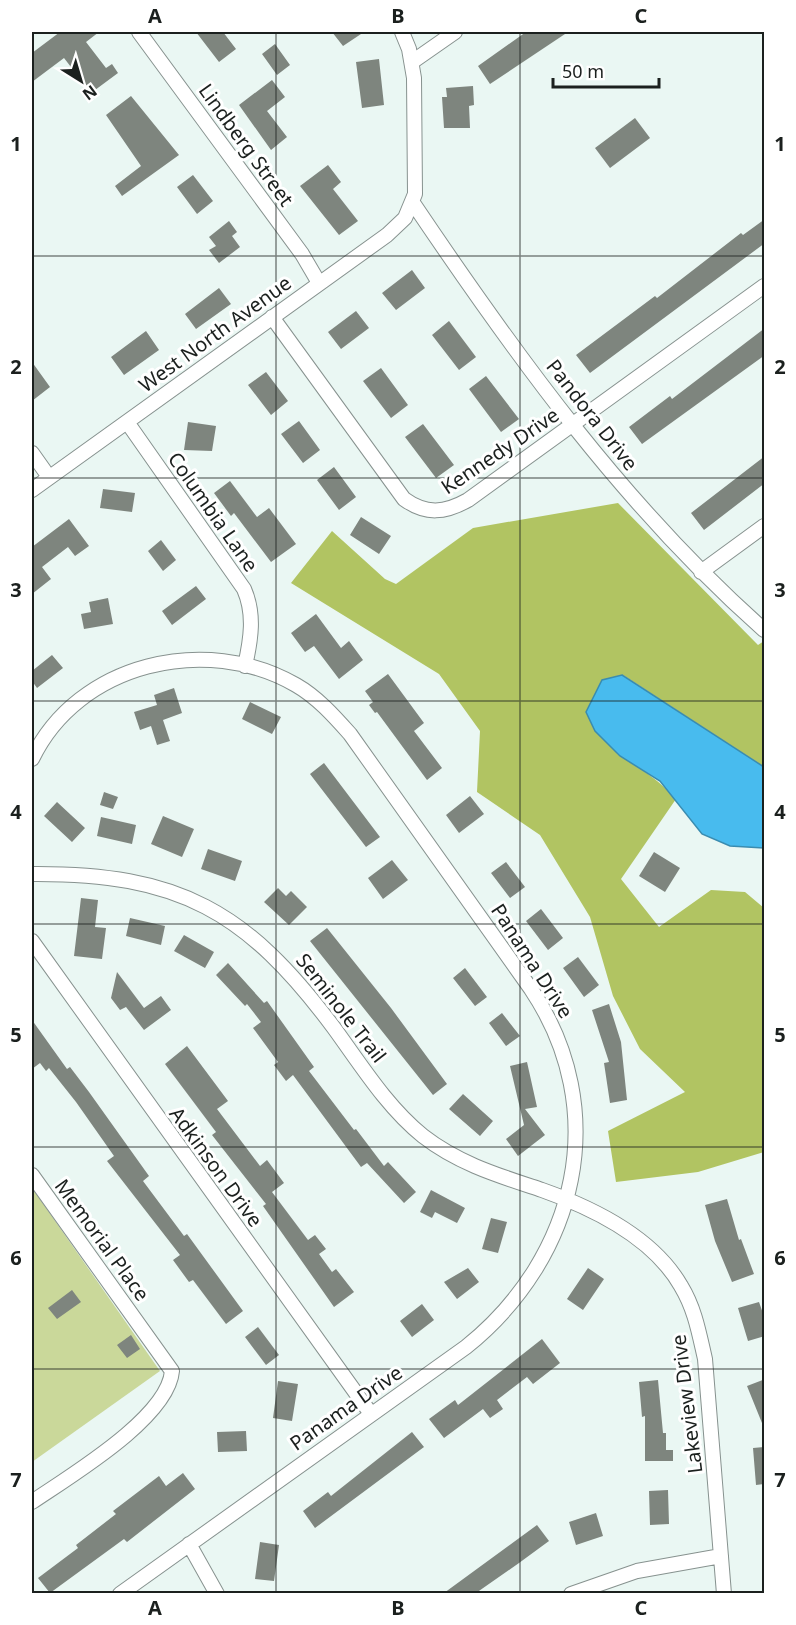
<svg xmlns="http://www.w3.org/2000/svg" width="796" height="1625" font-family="'Noto Sans',sans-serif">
<rect width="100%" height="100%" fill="#eaf7f3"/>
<path fill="#cad89a" d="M32,1188L160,1371L32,1462Z"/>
<path fill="#b1c462" d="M618,503L758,645L764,641V767L623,675L586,712C606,755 646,765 676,799L621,879L659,927L711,890L745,892L764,908V1152L698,1172L616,1182L608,1131L685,1092L640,1049L613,996L590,917L540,835L477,792L480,731L439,674L291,583L332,531L385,579L396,584L473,528Z"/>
<path fill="#48bbee" stroke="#3a8cb0" stroke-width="1.5" d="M622,675L764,767V848L730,846L702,834L660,781L620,756L595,731L586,712L602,680Z"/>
<path fill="#7e857e" d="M60,32H99L86,42L106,68L112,64L118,73L91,93L64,58L32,82V53Z
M196,32H223L236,49L219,62Z
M332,32H364L343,46Z
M526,32H568L490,84L478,66Z
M275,44L290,65L277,75L262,54Z
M379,59L384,105L362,108L356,62Z
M272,80L285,97L267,111L287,137L271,150L239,105Z
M473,86L474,105L469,106L470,128H444L442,97H447L446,88Z
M131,96L179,155L122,196L115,186L141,166L106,115Z
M635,118L650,138L610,168L595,148Z
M328,165L341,182L333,189L358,221L339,235L300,186Z
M193,175L213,201L197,214L177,187Z
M765,219V243L590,373L576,355L655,296L657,298L741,233L743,235Z
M229,221L237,232L232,236L240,247L219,263L209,250L216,246L209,237Z
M412,270L425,288L396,310L382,293Z
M219,288L231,304L196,329L185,314Z
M356,311L369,328L341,349L328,332Z
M449,321L476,357L459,370L432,335Z
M765,328V355L642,444L629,427L670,396L672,399Z
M146,331L159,350L124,375L111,357Z
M32,362L50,387L32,401Z
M381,368L408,405L391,418L363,381Z
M266,372L288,401L271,415L248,385Z
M486,376L519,419L501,432L469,389Z
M299,421L320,450L303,463L281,434Z
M188,422L216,426L212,451L184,450Z
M423,424L454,465L436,478L405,437Z
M765,456V483L704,530L691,513Z
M334,467L356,497L339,510L317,480Z
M230,481L257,517L269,508L296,544L271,562L234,513L231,516L214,493Z
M103,489L135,493L132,512L100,508Z
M361,517L391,536L379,554L350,535Z
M69,519L89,546L75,556L68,547L42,567L51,579L32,594V547Z
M161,540L176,560L163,571L148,551Z
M196,586L206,599L172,625L162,611Z
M108,598L113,624L84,629L81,614L91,612L89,602Z
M316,614L341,648L349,641L363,660L339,679L314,646L305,652L291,633Z
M52,655L63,668L37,688L32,681V671Z
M388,674L424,723L414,731L442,768L427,780L377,712L375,713L369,705L373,702L365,691Z
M174,688L182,713L163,720L170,741L157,745L151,726L140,730L134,712L157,705L154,695Z
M250,702L281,717L272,734L242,719Z
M324,763L380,837L366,847L310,774Z
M104,792L118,797L113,809L100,805Z
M470,796L484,814L459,833L446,815Z
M57,802L85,828L72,842L44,816Z
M163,816L194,829L182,857L151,844Z
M101,817L136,825L132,844L97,836Z
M208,849L242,861L235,881L201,869Z
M654,852L680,868L665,892L639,876Z
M392,860L408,880L383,899L368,878Z
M506,862L525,887L510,898L491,873Z
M278,888L286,896L291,891L307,907L289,925L264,902Z
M81,898L98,900L95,927L106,928L102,959L74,956Z
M541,909L563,938L548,950L526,921Z
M130,918L165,926L161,945L126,936Z
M327,928L391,1008L447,1084L433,1095L310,941Z
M184,935L214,952L205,968L174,951Z
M578,957L599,985L584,997L563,968Z
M228,963L264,1003L267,1001L314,1067L309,1071L354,1130L356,1129L384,1166L388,1162L416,1192L404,1203L367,1163L361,1167L293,1075L286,1081L274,1065L278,1062L253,1028L261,1022L247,1004L245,1006L216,975Z
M465,968L487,997L475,1006L453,978Z
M117,972L144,1008L161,996L171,1010L144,1030L126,1007L120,1010L111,998Z
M609,1004L621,1042L627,1100L610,1103L604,1063L609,1062L592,1010Z
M502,1013L520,1036L506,1046L489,1023Z
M32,1020L67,1069L70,1067L89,1092L149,1176L143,1181L184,1236L187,1234L243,1311L226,1324L193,1280L189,1282L173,1260L180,1255L107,1161L114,1156L76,1102L49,1068L46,1071L40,1063L32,1069Z
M187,1046L228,1101L217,1109L260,1166L267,1160L284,1183L272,1192L308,1240L315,1235L326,1249L319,1254L332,1272L336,1269L354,1292L334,1307L263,1206L266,1204L212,1135L216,1132L165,1064Z
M527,1062L537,1107L525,1109L545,1135L518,1156L506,1139L524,1125L510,1066Z
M463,1094L493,1121L480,1136L449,1109Z
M431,1190L465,1208L457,1223L435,1212L432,1218L420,1212Z
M727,1199L739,1240L741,1239L754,1274L732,1282L715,1241L705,1205Z
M491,1218L507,1222L498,1253L482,1249Z
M468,1268L479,1282L457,1299L444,1282Z
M588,1268L604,1279L583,1310L567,1299Z
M72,1290L81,1302L57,1319L48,1308Z
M759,1302L765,1319V1336L748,1341L738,1308Z
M422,1304L434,1320L412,1337L400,1321Z
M258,1327L279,1355L266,1365L245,1337Z
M131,1335L140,1349L127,1358L117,1345Z
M542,1339L560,1363L533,1384L527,1377L497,1400L503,1409L490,1418L483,1409L444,1438L429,1419L455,1400L458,1405Z
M765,1379V1428H764L747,1386Z
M658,1380L663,1433H666V1450H673V1461H645V1416L642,1417L639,1382Z
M278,1381L298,1384L292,1421L273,1418Z
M246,1431L247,1451L218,1452L217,1432Z
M412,1432L424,1447L315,1528L303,1511L328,1492L331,1496Z
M765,1447V1484L756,1485L753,1448Z
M183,1473L195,1489L127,1542L124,1539L50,1593L38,1578L78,1548L76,1545L116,1514L113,1511L159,1476L166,1486Z
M668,1490L669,1524L650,1525L649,1491Z
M596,1513L603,1536L576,1545L569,1522Z
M537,1525L549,1541L519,1563L476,1593H444Z
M260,1542L279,1545L274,1581L255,1579Z"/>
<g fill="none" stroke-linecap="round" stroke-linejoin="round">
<g stroke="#87928f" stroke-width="16">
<path id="street" d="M139,32L302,254L319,283
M412,62L455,32
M413,203C516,356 625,507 764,630
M272,317L404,499C426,515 445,513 468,500L764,286
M127,422L244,589C255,614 251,639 245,666
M32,453L49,477
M32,490L387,235L405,218L415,194L414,78L409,49L402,32
M701,572L764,526
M32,759C78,663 206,633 296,685C317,697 334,716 350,734L531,989C612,1110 578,1257 466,1347L120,1594
M32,874C179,873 247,911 334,1028C361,1065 387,1107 423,1136C459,1164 500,1176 542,1190C593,1208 653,1237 681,1286C695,1309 699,1333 705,1359L724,1594
M32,941L371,1414
M32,1175L172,1371C168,1418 70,1476 32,1502
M189,1544L217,1594
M571,1594L637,1571L721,1556"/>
</g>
<use href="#street" stroke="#fff" stroke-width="14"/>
</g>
<path fill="none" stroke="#1b201e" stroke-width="1.5" stroke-opacity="0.55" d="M276,32V1594M520,32V1594M32,256H764M32,478H764M32,701H764M32,924H764M32,1147H764M32,1369H764"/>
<g text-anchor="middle" stroke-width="6" stroke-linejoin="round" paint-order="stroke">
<g font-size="20" fill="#1b201e" stroke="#fff">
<text transform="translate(246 145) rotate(54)" y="7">Lindberg Street</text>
<text transform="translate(215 334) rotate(-36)" y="7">West North Avenue</text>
<text transform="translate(592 415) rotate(52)" y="7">Pandora Drive</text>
<text transform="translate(500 451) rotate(-34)" y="7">Kennedy Drive</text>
<text transform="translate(213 512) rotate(55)" y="7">Columbia Lane</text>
<text transform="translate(532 961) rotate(57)" y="7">Panama Drive</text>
<text transform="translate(341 1008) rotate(52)" y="7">Seminole Trail</text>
<text transform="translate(216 1167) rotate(54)" y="7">Adkinson Drive</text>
<text transform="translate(102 1240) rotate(54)" y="7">Memorial Place</text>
<text transform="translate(687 1404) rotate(-97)" y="7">Lakeview Drive</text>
<text transform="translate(346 1408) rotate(-35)" y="7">Panama Drive</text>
</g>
</g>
<rect width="796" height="1625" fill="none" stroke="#ffffff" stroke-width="66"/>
<g transform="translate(81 81) rotate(143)" stroke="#ffffff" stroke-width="4.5" paint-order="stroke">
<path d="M0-4.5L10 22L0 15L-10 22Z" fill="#1b201e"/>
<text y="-9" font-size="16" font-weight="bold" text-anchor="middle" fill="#1b201e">N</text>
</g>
<path d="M553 78v9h106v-9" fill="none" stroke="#1b201e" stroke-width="3"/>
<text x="562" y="78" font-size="18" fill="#1b201e" stroke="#ffffff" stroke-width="4.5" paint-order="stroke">50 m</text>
<rect x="33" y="33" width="730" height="1559" fill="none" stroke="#1b201e" stroke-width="2"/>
<g font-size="20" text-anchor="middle" font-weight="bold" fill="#1b201e">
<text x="155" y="23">A</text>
<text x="398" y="23">B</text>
<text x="641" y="23">C</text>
<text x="16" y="151">1</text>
<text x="780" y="151">1</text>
<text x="16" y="374">2</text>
<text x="780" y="374">2</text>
<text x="16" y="597">3</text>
<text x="780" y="597">3</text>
<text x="16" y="819">4</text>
<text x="780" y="819">4</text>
<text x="16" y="1042">5</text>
<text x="780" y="1042">5</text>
<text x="16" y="1265">6</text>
<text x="780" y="1265">6</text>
<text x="16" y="1487">7</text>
<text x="780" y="1487">7</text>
<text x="155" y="1615">A</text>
<text x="398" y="1615">B</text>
<text x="641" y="1615">C</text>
</g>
</svg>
